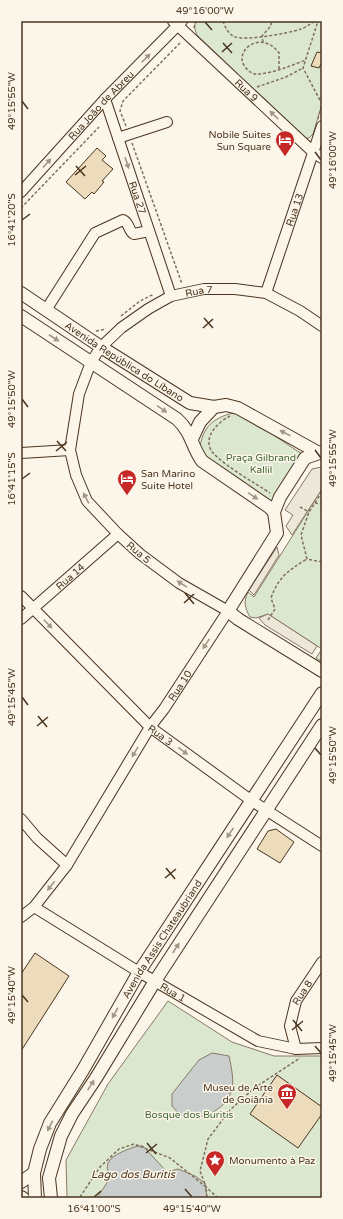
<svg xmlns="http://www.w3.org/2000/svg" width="343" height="1219" font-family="'Varela Round',sans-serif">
<rect width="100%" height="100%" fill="#fbf6e9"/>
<path fill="#dce7d0" stroke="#887966" d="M197,21H322V104L313,134L309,138H305L197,35C195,30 193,25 197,21Z
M233,413L245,416L305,456L271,505L212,465L200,447C203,427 213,418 233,413Z
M322,489V662L316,658L322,649L268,614L256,618L250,617C245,608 243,602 248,592L254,597Z
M168,1001L232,1042L274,1056H322V1198H67L66,1160L108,1084Z"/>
<path fill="#ede7d9" stroke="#887966" d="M322,467V489L292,535L286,526L293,515L285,510L312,469Z
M277,547L279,555L254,595L249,590Z
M268,614L317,646L312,654L265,625L259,618Z"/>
<path fill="#c9cecd" stroke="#887966" d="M212,1053L229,1056C231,1066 235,1082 231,1092C226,1109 199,1123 183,1116C179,1115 175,1109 172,1106V1094L187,1075L199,1060Z
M138,1146H143L167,1172L178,1169L195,1176L205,1183L207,1198H97C100,1192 107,1185 108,1179C109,1173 106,1168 108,1163C111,1155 130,1148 138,1146Z"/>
<path fill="#ecdcbc" stroke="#4a3520" d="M317,52L322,53V62L319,68L311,66Z
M97,148L106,156L102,160L113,169L102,181L104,182L94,194L92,192L85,199L66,182Z
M276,829L294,842L280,863L257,849L268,831Z
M35,953L69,976L21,1051V974Z
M277,1075L322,1107V1114L298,1148L250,1114Z"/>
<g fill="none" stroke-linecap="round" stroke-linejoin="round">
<g stroke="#4a3520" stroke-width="12">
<g id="minor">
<path id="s1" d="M173,21L313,152L322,158"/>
<path id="s2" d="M105,99L171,296"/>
<path d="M118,138L167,122"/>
<path id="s3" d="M21,192L105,99L182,21"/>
<path id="s4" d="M266,293L322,126"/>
<path d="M46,310L95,233L123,220C130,223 128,231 134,234L149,231"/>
<path d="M21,453L70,450"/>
<path id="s5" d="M21,596L150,727L252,801L322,846"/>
<path id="s6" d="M21,619L118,534"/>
<path d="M21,819L37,838L67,865"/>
<path id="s7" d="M34,907L139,972L258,1041L296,1049L322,1048"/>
<path id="s8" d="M21,917L34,907L67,865L150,727L164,709L228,611L179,583L140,554L118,534L87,501L76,475L70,450L79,394L91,362L101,347L121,328L148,309L171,296L204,289H235L266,293L300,311L322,326"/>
<path id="s9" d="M296,1049L290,1026L296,1001L322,962"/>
</g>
</g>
<g stroke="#4a3520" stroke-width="14">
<g id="major">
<path id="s10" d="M21,293L101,347L190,403L214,407L226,405L238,408L319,453"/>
<path d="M21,316L177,419C192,433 191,445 202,461L269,507L274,512"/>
<path d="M192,439L200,422L214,407"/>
<path d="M322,452L305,458L280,497L274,512L277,533L228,611L238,619L322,671"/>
<path d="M21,1182L34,1173"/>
<path d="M21,1197L23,1198"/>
<path id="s11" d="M35,1198L34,1173L40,1149L50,1123L83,1070L139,972L322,693"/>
<path d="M51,1198L49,1178L61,1136L72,1114L96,1078L155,981L322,725"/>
</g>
</g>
<path stroke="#7f6f5c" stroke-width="1.5" stroke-dasharray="3 2" stroke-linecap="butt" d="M223,21C225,27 228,33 233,36C244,42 289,33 301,29C306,27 310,24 315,21
M194,28L195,23L197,21
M263,42L262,36L270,27L272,21
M279,69V53C260,27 229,54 248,70C251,73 255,75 259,74C274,73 292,65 306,60
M257,87L286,77L303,68
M318,119L322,104L303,68L318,21
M126,126L120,111L123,101L180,43
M132,143L182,284
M21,208L99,127
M121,316L140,301L154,294
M96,331L106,329
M230,416C219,422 205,434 210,448C214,460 258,485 270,493
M322,492L309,512L301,535L307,559L322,562
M315,503L322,504
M300,507L309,512
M268,620L275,609L271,598C279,576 289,570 307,559
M80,1197L100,1167L119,1149L134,1144L170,1158L206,1187L207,1198
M218,1198L206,1187L200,1171L208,1139L230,1110L253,1089L300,1058"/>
<use href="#minor" stroke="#fbf6e9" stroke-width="10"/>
<use href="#major" stroke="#fbf6e9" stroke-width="12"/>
</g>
<defs><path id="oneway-solid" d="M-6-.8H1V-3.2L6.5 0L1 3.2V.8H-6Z"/></defs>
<g fill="#a29684">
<use href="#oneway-solid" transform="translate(146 58) rotate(-45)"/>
<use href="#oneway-solid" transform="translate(274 115) rotate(-137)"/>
<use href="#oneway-solid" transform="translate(47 163) rotate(-48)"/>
<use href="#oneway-solid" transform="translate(127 163) rotate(71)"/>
<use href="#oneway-solid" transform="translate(54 338) rotate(33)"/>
<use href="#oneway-solid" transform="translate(162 409) rotate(34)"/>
<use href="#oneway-solid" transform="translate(285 433) rotate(-152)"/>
<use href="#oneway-solid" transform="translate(253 496) rotate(34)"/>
<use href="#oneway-solid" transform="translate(86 498) rotate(-118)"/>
<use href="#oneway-solid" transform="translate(182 584) rotate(-148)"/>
<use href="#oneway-solid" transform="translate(48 624) rotate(45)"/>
<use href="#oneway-solid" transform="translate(206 644) rotate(123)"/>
<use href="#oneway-solid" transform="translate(183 751) rotate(36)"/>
<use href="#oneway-solid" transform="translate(135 752) rotate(121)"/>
<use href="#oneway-solid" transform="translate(230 833) rotate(124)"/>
<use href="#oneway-solid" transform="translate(51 886) rotate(128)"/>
<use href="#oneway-solid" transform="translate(176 948) rotate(-57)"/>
<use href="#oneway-solid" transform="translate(115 1013) rotate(119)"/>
<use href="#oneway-solid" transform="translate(91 1085) rotate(-57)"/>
<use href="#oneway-solid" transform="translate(50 1126) rotate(116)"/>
</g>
<path fill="none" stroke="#4a3520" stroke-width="1.5" d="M205,22L212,30M223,43L232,53M222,52L232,43M22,101L28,109M315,152L321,160M76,166L85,176M75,175L86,166M22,220L30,214M204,318L213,328M203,328L213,319M22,399L28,407M57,441L66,451M315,450L321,458M56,451L67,442M22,479L30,473M185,593L194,604M184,603L194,594M22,697L28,705M38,716L47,727M37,726L48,717M315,748L321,755M166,868L175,879M165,878L176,869M22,995L28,1002M293,1020L302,1031M292,1030L303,1021M315,1046L321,1053M147,1143L156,1154M146,1153L157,1144M185,1189L192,1197M94,1197L101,1191"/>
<defs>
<g id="hotel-pin" transform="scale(1)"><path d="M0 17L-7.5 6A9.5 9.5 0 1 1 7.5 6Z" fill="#c62828" stroke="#fbf6e9"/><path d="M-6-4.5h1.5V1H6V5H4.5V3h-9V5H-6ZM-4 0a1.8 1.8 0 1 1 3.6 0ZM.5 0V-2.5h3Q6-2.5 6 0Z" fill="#fff"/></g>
<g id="museum-pin" transform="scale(1)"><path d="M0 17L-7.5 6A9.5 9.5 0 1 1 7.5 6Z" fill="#c62828" stroke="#fbf6e9"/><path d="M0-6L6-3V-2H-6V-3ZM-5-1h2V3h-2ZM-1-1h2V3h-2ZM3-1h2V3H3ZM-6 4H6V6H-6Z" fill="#fff"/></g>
<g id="sight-pin" transform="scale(1)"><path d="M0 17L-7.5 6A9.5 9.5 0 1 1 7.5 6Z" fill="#c62828" stroke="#fbf6e9"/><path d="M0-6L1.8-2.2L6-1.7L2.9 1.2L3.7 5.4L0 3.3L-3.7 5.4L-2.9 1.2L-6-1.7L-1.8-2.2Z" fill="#fff"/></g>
</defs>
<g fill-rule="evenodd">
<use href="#hotel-pin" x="285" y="140"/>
<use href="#hotel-pin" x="127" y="479"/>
<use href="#museum-pin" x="287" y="1093"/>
<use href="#sight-pin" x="215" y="1160"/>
</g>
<g text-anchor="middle" stroke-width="3" stroke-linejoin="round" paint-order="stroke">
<g font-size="10" fill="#4a3520" stroke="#fbf6e9">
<text dy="4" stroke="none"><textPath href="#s1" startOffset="101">Rua 9</textPath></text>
<text dy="4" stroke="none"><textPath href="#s3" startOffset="118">Rua João de Abreu</textPath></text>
<text dy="4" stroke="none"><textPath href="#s2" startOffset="104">Rua 27</textPath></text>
<text dy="4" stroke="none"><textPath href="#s4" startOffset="88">Rua 13</textPath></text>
<text dy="4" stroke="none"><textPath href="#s8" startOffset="829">Rua 7</textPath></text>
<text dy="4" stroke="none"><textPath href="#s10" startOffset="124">Avenida República do Líbano</textPath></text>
<text transform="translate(139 552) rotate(40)" y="4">Rua 5</text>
<text dy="4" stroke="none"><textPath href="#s6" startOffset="65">Rua 14</textPath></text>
<text dy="4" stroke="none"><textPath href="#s8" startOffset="282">Rua 10</textPath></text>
<text dy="4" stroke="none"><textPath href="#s5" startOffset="197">Rua 3</textPath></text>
<text dy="4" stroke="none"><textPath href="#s11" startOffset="293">Avenida Assis Chateaubriand</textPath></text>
<text dy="4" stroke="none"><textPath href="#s7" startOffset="163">Rua 1</textPath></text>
<text dy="4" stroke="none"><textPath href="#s9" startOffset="60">Rua 8</textPath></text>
</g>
<g font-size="10" fill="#4a3520" stroke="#fbf6e9" text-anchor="end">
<text x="271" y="138">Nobile Suites<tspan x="271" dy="12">Sun Square</tspan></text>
<text x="141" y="477" text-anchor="start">San Marino<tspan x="141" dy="12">Suite Hotel</tspan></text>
<text x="273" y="1091">Museu de Arte<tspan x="273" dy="12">de Goiânia</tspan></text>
<text x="229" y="1164" text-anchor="start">Monumento à Paz</text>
</g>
<g font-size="10" fill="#436837" stroke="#fbf6e9">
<text x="261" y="461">Praça Gilbrand<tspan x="261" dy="12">Kallil</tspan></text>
<text x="189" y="1118">Bosque dos Buritis</text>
</g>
<g font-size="11" font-style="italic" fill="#4a3520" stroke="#fbf6e9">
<text x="133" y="1178">Lago dos Buritis</text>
</g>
</g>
<rect width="343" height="1219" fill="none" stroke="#fbf6e9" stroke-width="44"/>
<rect x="22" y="22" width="299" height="1175" fill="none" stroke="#4a3520" stroke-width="1.5"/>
<g font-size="10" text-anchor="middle" fill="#4a3520">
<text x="205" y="14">49°16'00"W</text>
<text transform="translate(11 101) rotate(-90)" y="4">49°15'55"W</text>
<text transform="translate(332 160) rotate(-90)" y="4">49°16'00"W</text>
<text transform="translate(11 220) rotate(-90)" y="4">16°41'20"S</text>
<text transform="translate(11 399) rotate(-90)" y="4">49°15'50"W</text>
<text transform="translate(332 458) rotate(-90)" y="4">49°15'55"W</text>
<text transform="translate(11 479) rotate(-90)" y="4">16°41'15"S</text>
<text transform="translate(11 697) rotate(-90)" y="4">49°15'45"W</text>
<text transform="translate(332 755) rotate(-90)" y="4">49°15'50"W</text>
<text transform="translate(11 995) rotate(-90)" y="4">49°15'40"W</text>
<text transform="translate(332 1053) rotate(-90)" y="4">49°15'45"W</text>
<text x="94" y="1212">16°41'00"S</text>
<text x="192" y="1212">49°15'40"W</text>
</g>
</svg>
